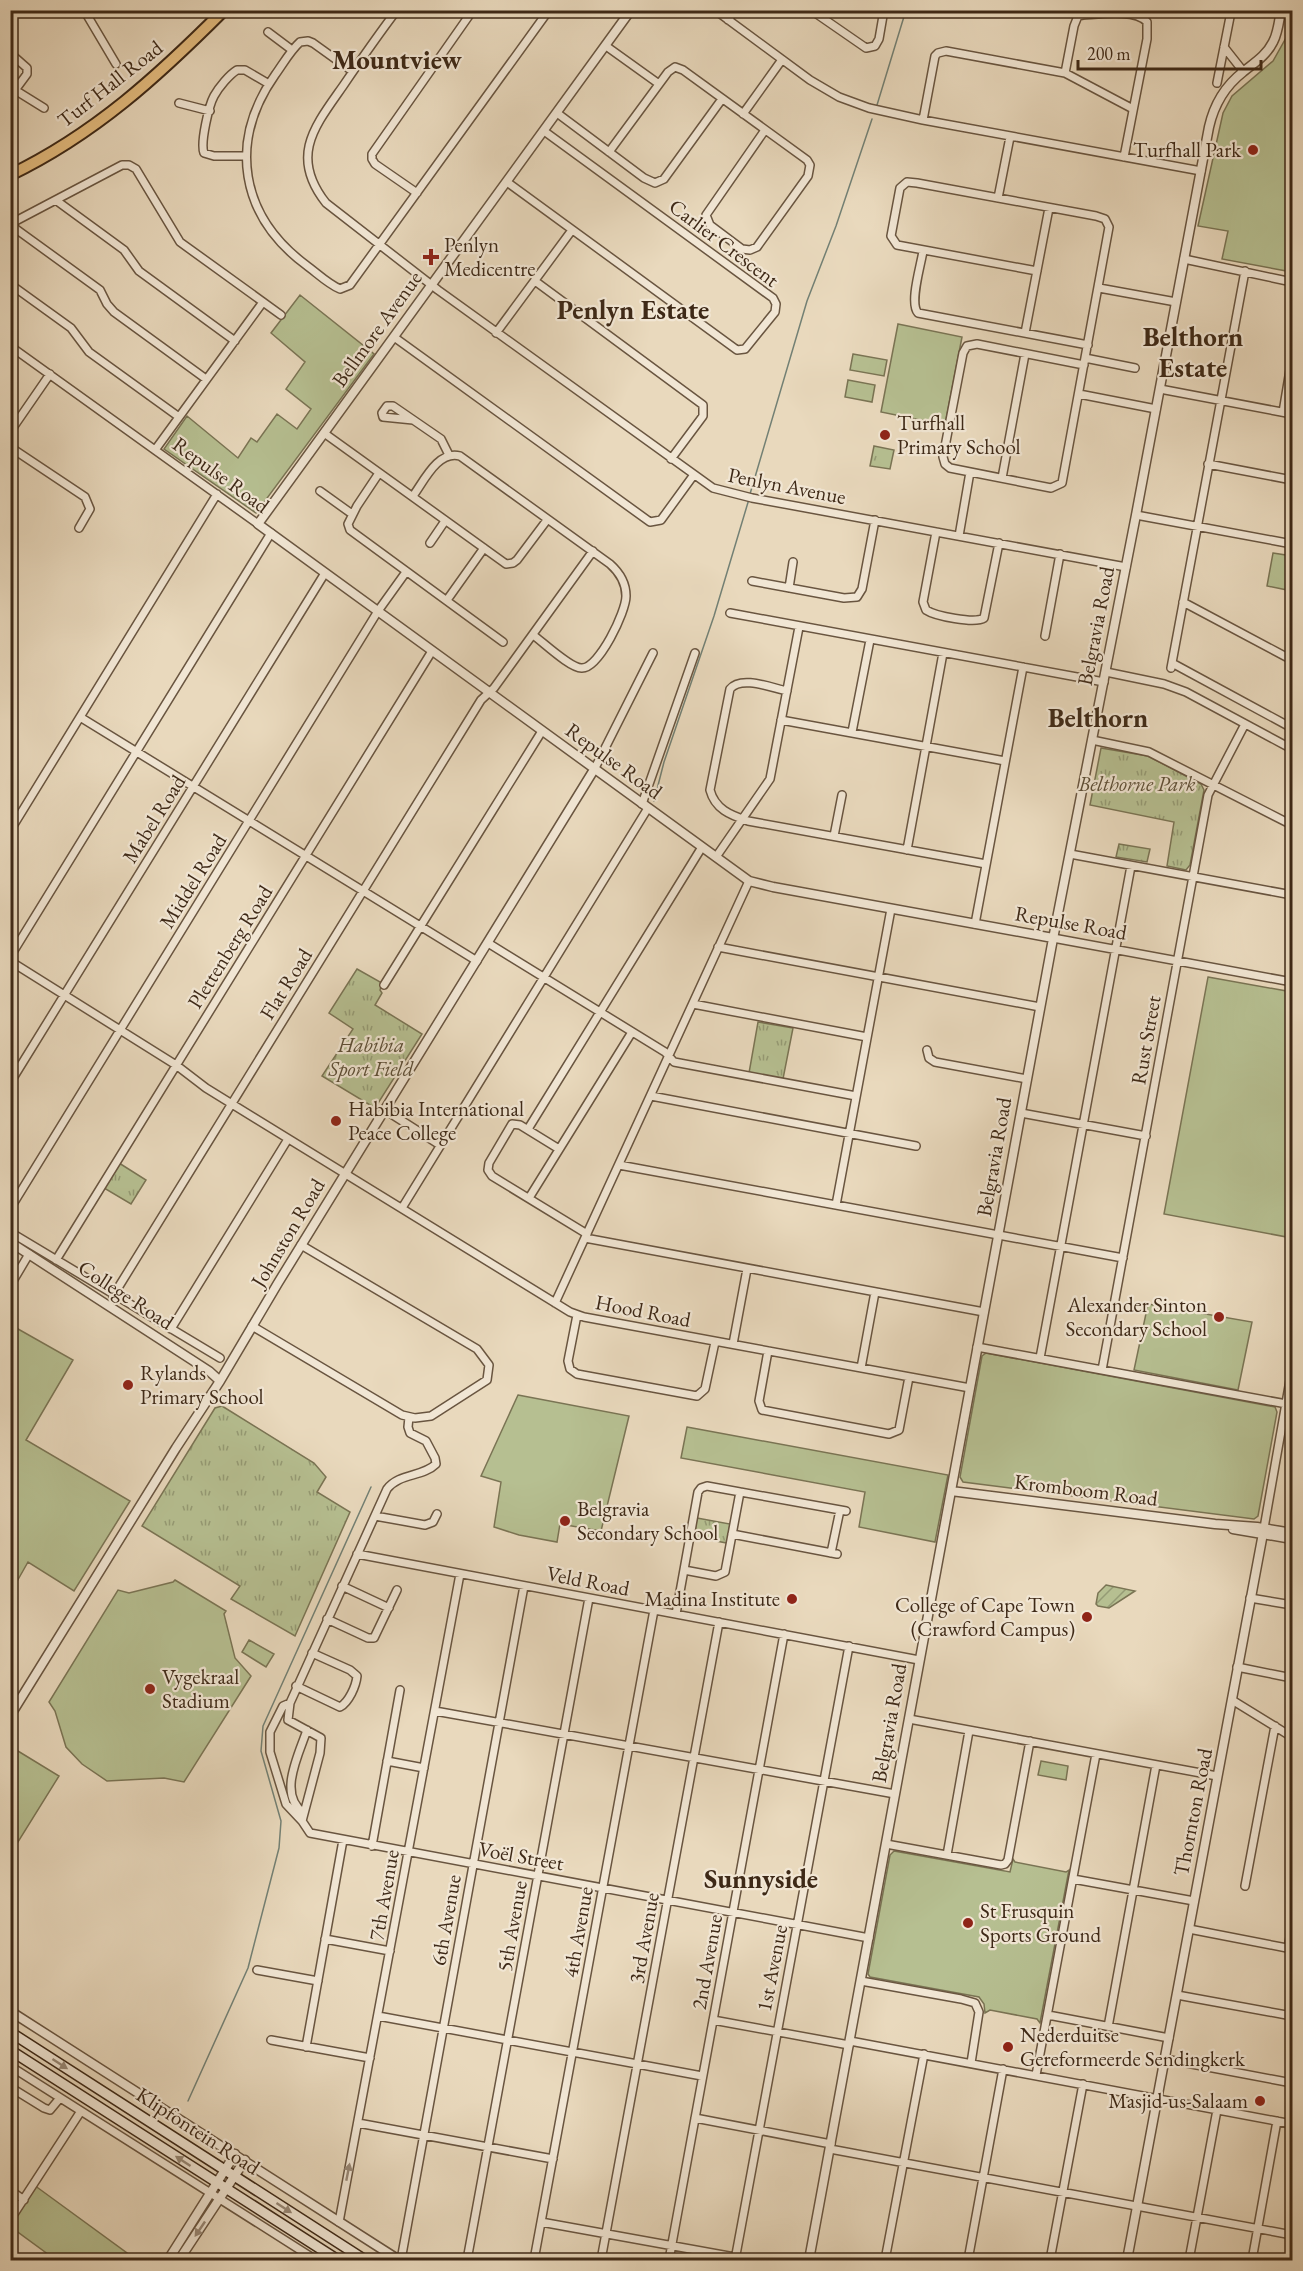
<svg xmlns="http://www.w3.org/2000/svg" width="1303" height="2271" font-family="'EB Garamond',serif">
<defs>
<pattern id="park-tufts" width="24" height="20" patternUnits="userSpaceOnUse" patternTransform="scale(1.5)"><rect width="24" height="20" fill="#b6bf91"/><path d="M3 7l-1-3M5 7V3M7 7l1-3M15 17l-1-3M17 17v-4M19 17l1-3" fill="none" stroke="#959b75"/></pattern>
<pattern id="garden-furrows" width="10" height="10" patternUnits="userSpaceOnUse" patternTransform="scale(1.5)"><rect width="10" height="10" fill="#b6bf91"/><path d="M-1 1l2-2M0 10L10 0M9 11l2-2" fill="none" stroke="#959b75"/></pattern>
</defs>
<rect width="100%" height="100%" fill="#e9d9bd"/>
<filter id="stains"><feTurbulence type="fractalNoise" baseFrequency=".00333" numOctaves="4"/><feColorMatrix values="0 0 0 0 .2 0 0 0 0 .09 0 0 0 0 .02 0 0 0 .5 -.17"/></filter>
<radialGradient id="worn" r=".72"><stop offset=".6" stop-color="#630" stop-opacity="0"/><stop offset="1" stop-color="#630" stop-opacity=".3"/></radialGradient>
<path fill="#b6bf91" stroke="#7a7454" stroke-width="1.5" d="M1292,19V272L1222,259L1228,231L1198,226L1223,113L1232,96L1273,61L1287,36L1288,23Z
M300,295L374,354L256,513L164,449L187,416L238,458L251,438L257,442L277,414L297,429L311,409L286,389L305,362L271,333Z
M898,324L962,337L945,425L881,412Z
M853,354L887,360L884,376L850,370Z
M848,380L875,385L872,402L845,397Z
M1273,553L1292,556V591L1267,586Z
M1208,977L1292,992V1238L1164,1214Z
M1148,1304L1252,1322L1238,1390L1134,1370Z
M11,1325L73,1360L26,1440L130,1501L74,1591L28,1562L11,1592Z
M986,1353L1275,1407L1277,1412L1258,1516L1254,1519L963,1482L960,1477L982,1356Z
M518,1395L629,1416L601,1531L560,1524L557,1542L519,1535L494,1527L501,1482L481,1476Z
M687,1427L948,1475L935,1542L859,1527L865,1492L681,1458Z
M175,1580L226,1611L224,1614L235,1658L251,1676L184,1782L164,1778L107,1781L82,1764L66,1747L55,1711L49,1702L118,1590L129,1593L173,1582Z
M249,1640L274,1654L266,1667L242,1652Z
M13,1748L59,1776L13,1850L10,1848V1751Z
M1041,1761L1068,1766L1066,1780L1038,1775Z
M894,1851L1010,1872L1013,1859L1015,1862L1066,1872L1069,1870L1040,2023L1037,2019L990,2010L985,2013L984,2004L979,1997L870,1977L868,1974L890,1855Z
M34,2185L127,2253L122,2260H56L11,2227V2221Z"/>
<path fill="url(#park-tufts)" stroke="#7a7454" stroke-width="1.5" d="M874,446L894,450L890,469L870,466Z
M1101,748L1148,756L1201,784L1204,790L1190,865L1186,870L1167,866L1174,822L1090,805Z
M1119,844L1150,849L1147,862L1116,857Z
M357,969L382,983L380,990L382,993L375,1005L422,1034L375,1108L322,1076L353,1029L329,1013Z
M758,1022L793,1028L783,1079L749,1073Z
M119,1163L146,1180L131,1204L104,1188Z
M222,1406L314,1463L326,1477L317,1492L350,1512L295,1636L231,1599L240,1586L142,1526L215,1408Z
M697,1518L730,1524L727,1543L694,1537Z"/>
<path fill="url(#garden-furrows)" stroke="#7a7454" stroke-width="1.5" d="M1106,1585L1135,1591L1109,1608L1098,1606L1096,1604L1098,1593Z"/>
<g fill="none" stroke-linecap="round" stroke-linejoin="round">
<path stroke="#738074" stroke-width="1.5" d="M877,105L906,10
M750,494L807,301L836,226L872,119
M654,801L664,762L714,616L749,499
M188,2101L248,1968L279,1848L281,1821L261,1751L263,1726L371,1487"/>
<g stroke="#695540" stroke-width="10">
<path id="minor" d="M84,10L116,64
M155,10L162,13L172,10
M397,10C378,35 360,61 343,86C315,126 289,156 326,203L438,290L713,488L752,498L1126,567
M715,10L810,80L839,97L869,108L923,120L1201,171
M811,10L866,48L875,46L879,39L884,10
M728,20L735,10
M268,32L292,50
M606,46L659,84
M1224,47L1243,71
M10,53L27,68V74L10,97
M352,71L313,43L308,41L300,42C290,51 283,64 275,75C228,142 240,216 306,265C317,273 328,284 340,289L350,285L549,10
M1065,73L1074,26L1078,16L1083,15C1100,14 1136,9 1147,22V39L1124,157
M1217,83L1230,17
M15,90L44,108
M179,103L210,111
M557,113L644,178L655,183L664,179L722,99
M743,114L781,61
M923,120L935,56L938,53L946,51L1065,73L1133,109
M609,152L668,72L675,67L683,70L807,160L810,165L808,176L757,247L750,250L742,249L710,225L706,215L765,130
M246,156H214L204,153C200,143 209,105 214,96C219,87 229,75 237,70H245L269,84
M507,182L737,350L745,349L775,312L776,304L773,298L544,131
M417,193L375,164L372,159V154L473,10
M998,198L1010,137
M57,201L124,250L139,271L235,341
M10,224L122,165H129L136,169L180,242L281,315
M12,224L16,229L100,290L107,304L114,312L206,379
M923,251C921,265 909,303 918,313L1088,345
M1184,259L1292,282
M1037,271L897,245L891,236L900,188L907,182L917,183L1096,216L1105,219L1109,227L1062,483L1051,488L950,468L945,464L943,457L963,353L967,346L977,344L1084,365
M535,281L703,405V416L671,459
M10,284L71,328L89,352L179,417
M1099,288L1176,302
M496,333L572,230
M1025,333L1049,208
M394,337L650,522L661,520L693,476
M10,346L258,524
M1085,358L1135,368
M1160,389L1292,414
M1079,394L1156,409
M1283,412L1292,358
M413,420L383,417L382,413L387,406H393L441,439L449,455
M10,432L50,374
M324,433L506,564L513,563L517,560L547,520
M10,447L85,497L90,509L79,528
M155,450L263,302
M1208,464L1292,480
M379,473L357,506L348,524L350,530L503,642
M1002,478L1025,354
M320,491L352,514
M413,496C424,481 438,450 460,456L610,564C619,572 626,583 626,596C626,612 599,668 582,668C571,669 543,642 533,635
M1136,515L1292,544
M936,532L923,602L926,610C935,616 975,624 984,618L999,543
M959,536L970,472
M430,543L445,521
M752,581L844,598L857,597L862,589L875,520
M789,588L793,562
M447,600L484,548
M1183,602L1292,660
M730,613L1104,682
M1045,636L1060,554
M1172,663L1292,728
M1171,668L1245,271
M1106,672L1164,684L1186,692L1292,749
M787,691C772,688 741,675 730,689L710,790C715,809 730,815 748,821L986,864
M80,717L477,961
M781,720L1005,761
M852,732L870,640
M1092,740L1149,752L1292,825
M595,768L653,653
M642,804L695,653
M10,831L217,494
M834,836L842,795
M907,850L943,653
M1070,854L1292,895
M716,857L770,779L799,627
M975,924L1023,667
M1053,938L1292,982
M488,943L665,1052L674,1062L856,1096
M718,947L1040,1007
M10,957L271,533
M10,961L176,1065L206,1088L570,1312L584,1317L970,1388
M384,985L542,731
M693,1004L867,1037
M927,1050L929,1058L935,1062L1027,1079
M10,1083L325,573
M651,1096L916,1146
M385,1110L440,1145
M1021,1113L1146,1136
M528,1129L702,847
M559,1149L520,1125L512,1124L489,1163L488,1170L492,1176L587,1234
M619,1165L1123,1258
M529,1198L632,1032
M836,1205L891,909
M402,1208L648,808
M10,1209L378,611L406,572
M10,1232L220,1358
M585,1238L984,1312
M56,1260L432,651
M10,1286L29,1254
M113,1296L481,700L494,688L593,551
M555,1303L749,881
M577,1315L568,1361L570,1369L577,1374L697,1396L705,1389L715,1342
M252,1326L402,1415L415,1418L431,1416L487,1380L489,1365L477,1349L301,1245
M171,1329L288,1139
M733,1344L747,1269
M977,1347L1292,1405
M768,1351L759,1401L762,1410L889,1434L899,1430L909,1377
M1040,1358L1131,866
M861,1368L875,1292
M1102,1370L1208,795L1245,724
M409,1417L408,1427L410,1433L426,1441L435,1458L436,1464C423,1477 399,1473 387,1489L290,1703L288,1720L321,1738L320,1753L302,1821L310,1833L869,1938
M375,1516L425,1525L433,1522L437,1514
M1264,1528L1292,1369
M732,1534L837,1554
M831,1553L840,1510
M357,1554L919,1660
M684,1570L716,1576L725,1572L740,1492
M342,1586L389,1608
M1250,1598L1292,1605
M676,1614L698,1492L701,1488L707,1486L846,1511
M327,1619L368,1638H374L397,1590
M1237,1667L1292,1678
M296,1686L340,1707C349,1702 356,1686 357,1676L350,1670L312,1653
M1232,1700L1292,1737
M290,1703L283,1706L270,1732V1752L286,1804L302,1821
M435,1711L895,1794
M909,1719L1217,1776
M387,1761L424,1768
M304,1813C277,1795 299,1754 307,1730
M886,1844L1001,1865L1005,1864L1008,1860L1030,1741
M372,1846L400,1690
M947,1855L969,1731
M1073,1879L1194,1901
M1245,1886L1275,1726
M1189,1929L1292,1949
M325,1939L390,1951
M1288,1948L1292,1927
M257,1970L318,1981
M861,1981L961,1999L975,2003L979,2012L971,2063
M1177,1995L1292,2016
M1048,2015L1169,2038
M378,2016L702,2076
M713,2020L849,2045
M1108,2027L1156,1765
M271,2040L370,2058
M850,2041L1292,2124
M306,2047L343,1840
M1165,2059L1292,2083
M10,2066L316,2260
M1036,2075L1096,1754
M10,2087L44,2108L50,2110L60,2098
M695,2118L831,2144
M358,2123L553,2159
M830,2149L1292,2235
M10,2190L24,2200
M10,2220L81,2111
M339,2222L460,1574
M541,2222L751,2260
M810,2258L824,2260
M401,2260L524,1586
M467,2260L589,1598
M534,2260L654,1610
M601,2260L719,1622
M669,2260L784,1634
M735,2260L849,1646
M885,2260L924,2054
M968,2260L1003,2069
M1050,2260L1083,2084
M1189,2260L1217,2110
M1252,2260L1277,2121"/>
</g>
<g stroke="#695540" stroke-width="11">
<path id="tertiary" d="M631,10L258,524L749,881L773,887L1053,938
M10,1242L209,1371L220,1381
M951,1491L1215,1524L1257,1527L1292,1533
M1233,1529L1292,1539
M10,1716L176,1448L220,1381L278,1283L595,768
M10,2011L399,2260
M168,2260L235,2154
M179,2260L245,2160
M809,2260L1052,944L1136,515L1209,127C1214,105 1225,86 1243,72C1254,63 1266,56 1273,42C1278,33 1279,21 1281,10
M1127,2260L1264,1528"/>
</g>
<g stroke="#3e2917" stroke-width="12">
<path id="secondary" d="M10,2032L365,2260
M10,2050L338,2260"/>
</g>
<g stroke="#3e2917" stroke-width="14">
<path id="primary" d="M10,175C95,134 158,76 224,10"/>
</g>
<use href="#minor" stroke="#f1e6d4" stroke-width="7"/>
<use href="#tertiary" stroke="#f1e6d4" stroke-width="8"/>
<use href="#secondary" stroke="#f1e6d4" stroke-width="9"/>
<use href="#primary" stroke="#e4bc7e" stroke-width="10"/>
</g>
<defs><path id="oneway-solid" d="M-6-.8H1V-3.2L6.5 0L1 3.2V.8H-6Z" transform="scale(1.5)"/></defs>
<g fill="#988876">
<use href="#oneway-solid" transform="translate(60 2064) rotate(33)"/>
<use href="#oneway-solid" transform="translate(183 2161) rotate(-147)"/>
<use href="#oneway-solid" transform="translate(348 2172) rotate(-79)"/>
<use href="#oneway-solid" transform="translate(284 2208) rotate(33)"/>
<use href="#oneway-solid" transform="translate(200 2229) rotate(124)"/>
</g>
<g fill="#8f2418" stroke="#f1e6d4" stroke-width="2">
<circle cx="1253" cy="150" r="6"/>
<path d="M428 248h6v6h6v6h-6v6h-6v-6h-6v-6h6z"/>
<circle cx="885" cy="435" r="6"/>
<circle cx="336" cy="1121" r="6"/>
<circle cx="1219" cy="1317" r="6"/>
<circle cx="128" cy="1385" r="6"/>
<circle cx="565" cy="1521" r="6"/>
<circle cx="792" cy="1599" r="6"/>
<circle cx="1087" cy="1617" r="6"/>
<circle cx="150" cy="1689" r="6"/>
<circle cx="968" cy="1923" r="6"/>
<circle cx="1008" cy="2047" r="6"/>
<circle cx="1260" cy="2101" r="6"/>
</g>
<g text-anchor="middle" stroke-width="4.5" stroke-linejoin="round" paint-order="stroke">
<g font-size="21" fill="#3e2917" stroke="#f1e6d4">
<text transform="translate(110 84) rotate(-38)" y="7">Turf Hall Road</text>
<text transform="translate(724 243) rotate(37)" y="7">Carlier Crescent</text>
<text transform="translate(377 329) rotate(-54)" y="7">Bellmore Avenue</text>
<text transform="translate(221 475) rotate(36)" y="7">Repulse Road</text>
<text transform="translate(787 486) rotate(11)" y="7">Penlyn Avenue</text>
<text transform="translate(1096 626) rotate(-79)" y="7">Belgravia Road</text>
<text transform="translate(614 761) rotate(36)" y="7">Repulse Road</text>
<text transform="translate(154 819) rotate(-58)" y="7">Mabel Road</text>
<text transform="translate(193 881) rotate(-58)" y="7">Middel Road</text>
<text transform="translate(1071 923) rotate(10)" y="7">Repulse Road</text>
<text transform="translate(230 947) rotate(-58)" y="7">Plettenberg Road</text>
<text transform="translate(286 984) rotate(-58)" y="7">Flat Road</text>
<text transform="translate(1146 1040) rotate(-80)" y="7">Rust Street</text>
<text transform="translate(994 1157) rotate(-80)" y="7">Belgravia Road</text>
<text transform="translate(288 1233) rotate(-59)" y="7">Johnston Road</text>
<text transform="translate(126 1295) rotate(33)" y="7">College Road</text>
<text transform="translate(643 1311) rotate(11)" y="7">Hood Road</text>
<text transform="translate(1086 1490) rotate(7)" y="7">Kromboom Road</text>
<text transform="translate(588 1581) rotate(11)" y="7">Veld Road</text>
<text transform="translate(889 1723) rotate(-80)" y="7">Belgravia Road</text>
<text transform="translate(1193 1812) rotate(-79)" y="7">Thornton Road</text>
<text transform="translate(521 1856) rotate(10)" y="7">Voël Street</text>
<text transform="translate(384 1895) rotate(-80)" y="7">7th Avenue</text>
<text transform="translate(446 1920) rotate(-80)" y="7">6th Avenue</text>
<text transform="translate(512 1926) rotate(-80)" y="7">5th Avenue</text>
<text transform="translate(578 1932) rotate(-80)" y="7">4th Avenue</text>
<text transform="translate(644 1938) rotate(-80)" y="7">3rd Avenue</text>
<text transform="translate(707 1962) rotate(-80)" y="7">2nd Avenue</text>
<text transform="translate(772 1968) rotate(-79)" y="7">1st Avenue</text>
<text transform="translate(198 2131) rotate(33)" y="7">Klipfontein Road</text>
</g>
<g font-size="21" fill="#3e2917" stroke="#f1e6d4" text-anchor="start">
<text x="1241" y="157" text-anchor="end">Turfhall Park</text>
<text x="444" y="252">Penlyn<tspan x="444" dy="24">Medicentre</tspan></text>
<text x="897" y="430">Turfhall<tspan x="897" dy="24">Primary School</tspan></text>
<text x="348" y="1116">Habibia International<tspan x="348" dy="24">Peace College</tspan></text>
<text x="1207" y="1312" text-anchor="end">Alexander Sinton<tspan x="1207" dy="24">Secondary School</tspan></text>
<text x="140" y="1380">Rylands<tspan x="140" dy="24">Primary School</tspan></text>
<text x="577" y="1516">Belgravia<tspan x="577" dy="24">Secondary School</tspan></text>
<text x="780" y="1606" text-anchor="end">Madina Institute</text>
<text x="1075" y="1612" text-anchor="end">College of Cape Town<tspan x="1075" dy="24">(Crawford Campus)</tspan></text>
<text x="162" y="1684">Vygekraal<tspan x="162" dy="24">Stadium</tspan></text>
<text x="980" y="1918">St Frusquin<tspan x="980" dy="24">Sports Ground</tspan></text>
<text x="1020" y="2042">Nederduitse<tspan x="1020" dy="24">Gereformeerde Sendingkerk</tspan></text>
<text x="1248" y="2108" text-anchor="end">Masjid-us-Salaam</text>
</g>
<g font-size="21" font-style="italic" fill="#5c4e36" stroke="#f1e6d4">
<text x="1137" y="791">Belthorne Park</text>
<text x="371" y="1052">Habibia<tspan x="371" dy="24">Sport Field</tspan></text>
</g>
<g font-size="27" font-weight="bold" fill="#3e2917" stroke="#f1e6d4">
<text x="397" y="69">Mountview</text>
<text x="633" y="319">Penlyn Estate</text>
<text x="1193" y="346">Belthorn<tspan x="1193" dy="31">Estate</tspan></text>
<text x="1098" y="727">Belthorn</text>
<text x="761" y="1888">Sunnyside</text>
</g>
</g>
<rect width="1303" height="2271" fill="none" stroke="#e9d9bd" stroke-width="36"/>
<rect x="12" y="12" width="1279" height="2247" fill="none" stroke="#3e2917" stroke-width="3"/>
<rect x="18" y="18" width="1267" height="2235" fill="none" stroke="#3e2917" stroke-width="1.5"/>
<path d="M1078 60v9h183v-9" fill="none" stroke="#3e2917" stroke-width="3"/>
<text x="1087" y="60" font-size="18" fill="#3e2917" stroke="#f1e6d4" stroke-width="4.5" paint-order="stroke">200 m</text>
<rect width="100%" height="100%" filter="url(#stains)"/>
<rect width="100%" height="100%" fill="url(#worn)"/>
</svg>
